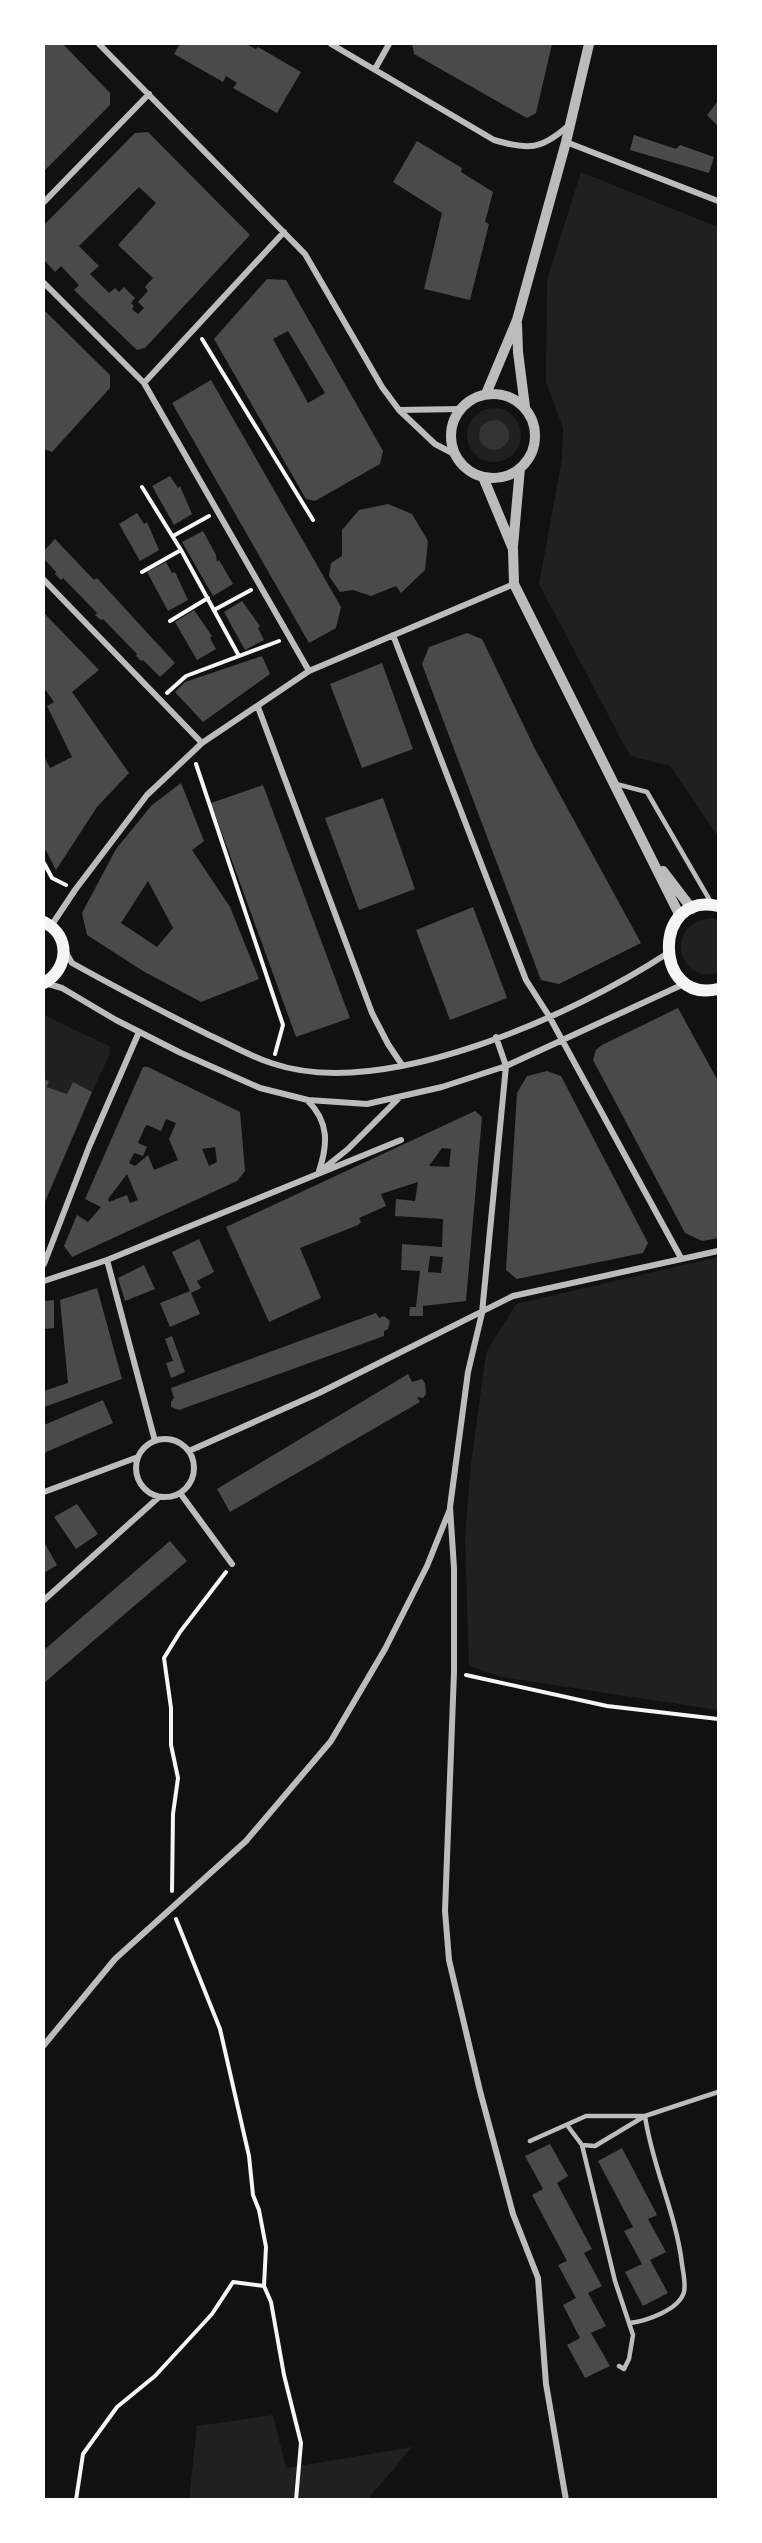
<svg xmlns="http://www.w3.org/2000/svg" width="762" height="2543" font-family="'Roboto Condensed',sans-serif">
<rect width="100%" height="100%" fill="#111"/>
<path fill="#202020" d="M581,172L718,227V837L670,766L630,756L539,584L562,459L563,428L546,382L547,280Z
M467 435a27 27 0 1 1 54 0a27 27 0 1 1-54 0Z
M712,918L718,920V973C676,984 664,922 712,918Z
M44,1015L109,1046L110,1054L92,1092L73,1082L67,1094L47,1087L49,1081L44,1079Z
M718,1257V1710L502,1677L469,1666L465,1537L471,1464L486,1353L516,1304Z
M273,2415L286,2468L412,2447L368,2499L189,2500L197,2426Z"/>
<path fill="#333" d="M479 435a15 15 0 1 1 30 0a15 15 0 1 1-30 0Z"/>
<path fill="#4a4a4a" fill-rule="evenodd" d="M44,44H63L110,93V105L44,171Z
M180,44H246L256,49L258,47L301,72L277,113L233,88L237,83L226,76L223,82L174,54Z
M412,44H552L536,113L527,118L509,108L414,54Z
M718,101V126L707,115Z
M148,132L250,235L145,348L137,350L74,290L79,285L61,266L55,272L44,260V225L135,133ZM139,187L156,203L118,245L153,278L145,287L148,291L138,302L144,308L138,314L132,309L134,306L131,303L135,298L124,287L119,292L115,288L109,293L90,274L99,266L79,246Z
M634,135L676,149L680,145L714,157L709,173L630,150Z
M417,141L462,168L461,172L493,192L485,222L489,224L470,300L424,289L442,213L393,182Z
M267,279L286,280L383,451L380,464L315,501L306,499L214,339ZM288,331L325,393L308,403L273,339Z
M44,310L110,375V388L52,452L44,449Z
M211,380L341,607L336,628L309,643L172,403Z
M170,476L178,488L180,486L192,514L174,525L152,486Z
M388,504L412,514L428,541L425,570L401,593L396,586L371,596L353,590L340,592L329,576L331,563L342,556V530L359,510Z
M137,513L144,524L147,522L159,550L140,561L119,524Z
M203,531L216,555L217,562L219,560L233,584L213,596L182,542Z
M55,539L94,580L97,578L175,663L160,677L143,660L141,661L136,656L137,654L103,619L101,620L95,615L97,613L63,578L61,580L55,574L56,572L44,559V551Z
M166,562L172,573L175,572L188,600L168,611L147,572Z
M242,601L260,626L258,628L264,640L245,650L224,612Z
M194,610L212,636L210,638L216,649L197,660L175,622Z
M44,613L99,670L72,692L129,773L97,807L56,870L44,847V756L50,768L72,757L47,706L54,702L44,688Z
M467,633L482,639L535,749L641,943L559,984L541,980L422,664L429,647Z
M262,656L270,674L203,722L175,692L185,682Z
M382,663L413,749L362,768L330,684Z
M181,783L204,841L192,850L230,907L259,979L201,1002L143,971L87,935L82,913L116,849L152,805ZM148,881L173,928L157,947L121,923Z
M263,785L350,1018L296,1037L211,803Z
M383,798L415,889L359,910L325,818Z
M473,907L507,998L450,1020L416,930Z
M678,1008L718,1081V1238L702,1241L685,1233L593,1060L596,1050L602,1045Z
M143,1067H148L240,1112L245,1171L237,1181L72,1257L64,1246L77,1215L88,1222L101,1207L85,1199ZM166,1119L176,1123L169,1139L178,1160L154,1170L148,1155L135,1166L129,1163L134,1153L143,1156L147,1147L138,1143L145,1127L147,1125L161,1131ZM215,1147L217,1162L209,1166L202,1149ZM127,1174L138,1200L130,1203L127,1195L109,1202L108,1199Z
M547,1071L561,1076L648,1243L643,1253L517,1279L506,1270L517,1093L527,1076Z
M44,1079L49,1081L47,1087L67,1094L73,1082L92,1092L44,1204Z
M475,1111L482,1117L466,1301L423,1306V1316H409L410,1307H416L420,1271L401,1270L402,1244L442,1247L443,1219L395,1216L396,1199L415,1201L418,1182L381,1194L386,1206L359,1218L361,1222L358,1225L300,1248L321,1298L269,1322L226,1227ZM442,1148L451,1149L449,1167L429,1166ZM430,1256L443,1257L441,1273L428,1272Z
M199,1239L214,1272L197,1281L201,1288L191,1293L200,1314L170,1327L160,1303L190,1291L172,1252Z
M144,1265L155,1289L125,1301L118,1278Z
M97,1288L122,1379L44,1407V1391L68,1383L60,1300Z
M54,1300V1328L44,1329V1301Z
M376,1313L379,1318L384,1316L390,1321L388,1329L384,1331V1336L179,1410L171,1407V1402L174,1398L171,1388Z
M172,1336L185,1372L171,1378L166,1363L173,1361L165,1339Z
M408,1374L412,1382L422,1379L425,1383L426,1394L423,1398L417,1397L420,1402L230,1512L217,1489Z
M103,1400L113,1423L44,1453V1425Z
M77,1504L98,1534L76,1549L54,1517Z
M170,1541L187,1561L44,1683V1650Z
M44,1542L57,1565L44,1573Z
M550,2144L568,2176L557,2183L592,2249L584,2253L602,2286L588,2293L606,2326L591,2333L610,2366L585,2378L567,2345L580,2338L563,2305L576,2298L558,2265L567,2261L532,2195L543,2189L525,2156Z
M622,2148L657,2215L648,2219L666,2252L650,2260L668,2293L643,2306L625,2272L642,2264L624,2231L633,2227L598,2161Z"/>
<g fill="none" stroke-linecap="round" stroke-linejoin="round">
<path stroke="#f5f5f5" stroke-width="4" d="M202,339L313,520
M142,487L181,550L239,656
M173,536L209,516
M142,572L181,550
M214,610L251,590
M170,621L208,598
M167,693L186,676L279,641
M196,764L283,1025L275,1054
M44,863L52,878L66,885
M466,1675L607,1706L718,1719
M172,1891L173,1814L178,1778L171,1745V1708L164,1658L180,1632L226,1572
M176,1919L220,2029L249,2156L253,2195L259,2210L266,2247L264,2286L271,2302L284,2375L301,2443L296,2500
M76,2500L83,2454L117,2407L155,2376L212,2314L233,2282L264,2286"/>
<path stroke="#bcbcbc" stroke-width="4.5" d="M616,784L647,792L712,904
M567,2125L582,2145L595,2146L645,2116C652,2166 676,2213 682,2264C683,2272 686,2283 684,2292C679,2310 646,2321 630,2323
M530,2141L586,2116H645L718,2092
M582,2145L615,2281L633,2335L629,2359L624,2369L619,2366"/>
<path stroke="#bcbcbc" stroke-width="6" d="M99,44L305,254L382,387L399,410L435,444L456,455
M331,44L494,140C528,150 541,150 568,126
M375,69L389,44
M566,142L718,201
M44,202L149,94
M44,283L144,383L309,671
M144,383L284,232
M399,410L461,409
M44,580L202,743
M393,635L526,980L549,1016L681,1258
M258,707L372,1013L388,1044L402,1065
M51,926L75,890L147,795L202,743L309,671L514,584
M65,951L72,963C117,988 163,1012 209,1035C229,1044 250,1056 271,1063C384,1102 573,1015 668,953
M45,983L62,988L116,1020L181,1053L260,1088L308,1100L367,1104L442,1087L506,1066L686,983
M496,1037L506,1066L482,1313L468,1372L450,1507L454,1568V1672L445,1911L449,1960L480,2091L513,2214L538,2278L546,2384L566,2500
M308,1101C329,1122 328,1144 319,1171
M323,1169L348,1149L399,1098
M107,1260L155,1441
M44,1264L89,1147L139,1032
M44,1281L107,1260L401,1140
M136 1468a29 29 0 1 1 58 0a29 29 0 1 1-58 0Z
M189,1451L319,1393L513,1296L718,1251
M44,1492L138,1457
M180,1493L232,1564
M44,1600L159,1497
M44,2045L115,1959L246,1841L331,1741L385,1649L427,1566L450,1509"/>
<path stroke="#bcbcbc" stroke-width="10" d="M517,324L518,352L525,407
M451 436a42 42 0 1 1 84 0a42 42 0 1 1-84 0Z
M486,394L517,320L566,142L589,44
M483,477L513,549L514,584L680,916
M513,546L520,468
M663,871L692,909"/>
<path stroke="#f5f5f5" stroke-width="12" d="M718,906C652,890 653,1005 718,989
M44,922C71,936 69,969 44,983"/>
</g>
<rect width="762" height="2543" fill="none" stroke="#ffffff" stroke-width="90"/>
</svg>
